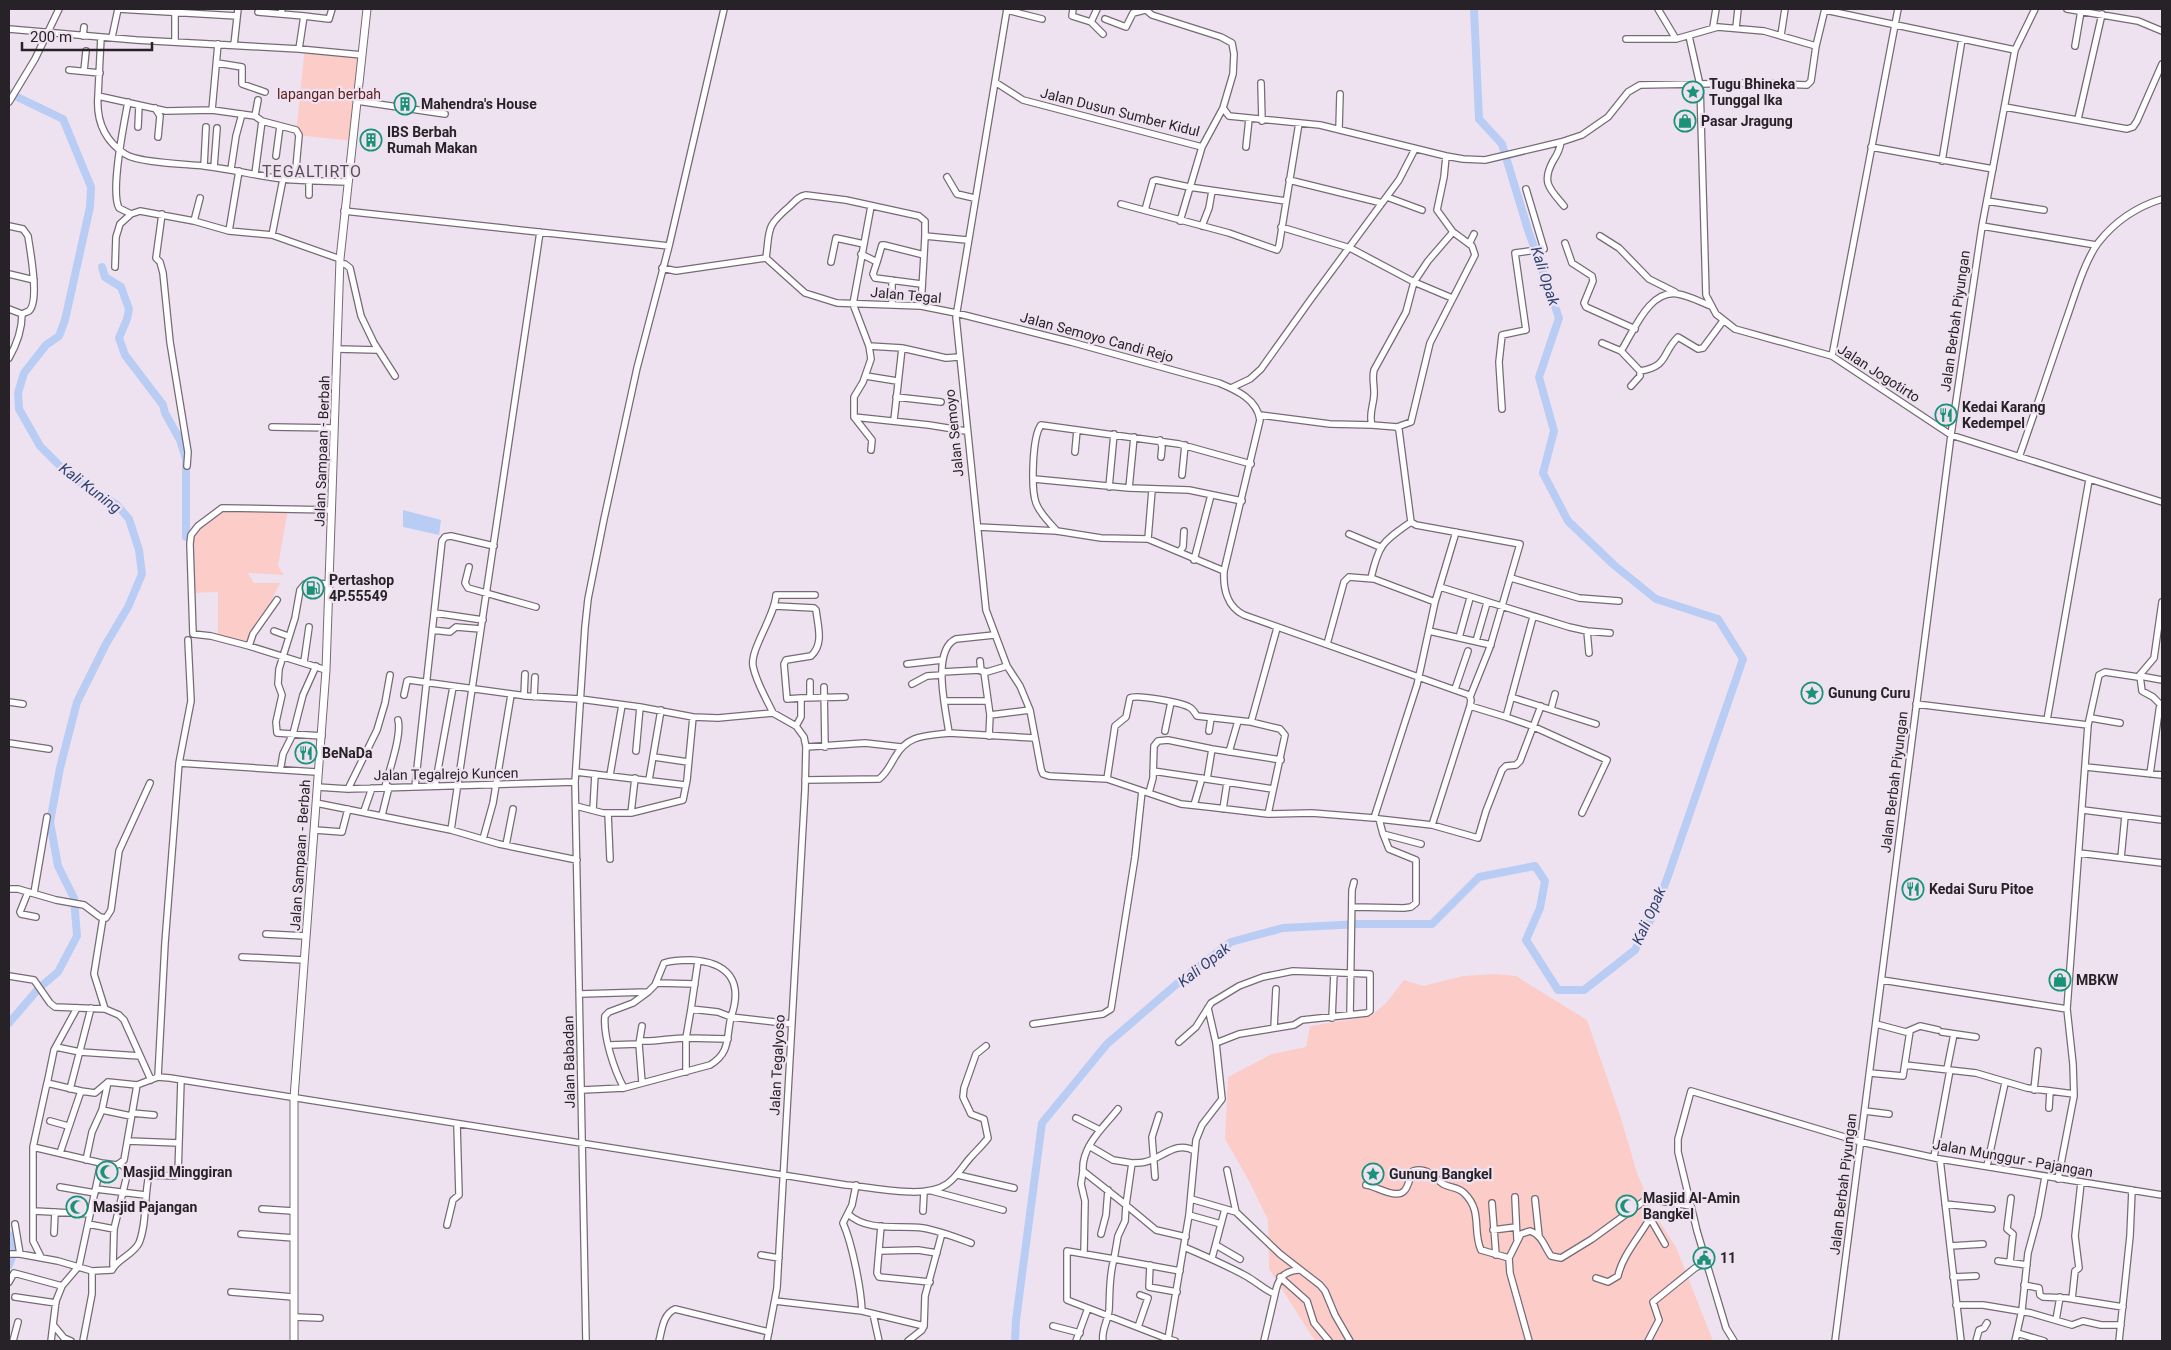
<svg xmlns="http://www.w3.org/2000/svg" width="2171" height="1350" font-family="Roboto,sans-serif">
<rect width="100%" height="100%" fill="#efe2f0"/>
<path fill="#fccdc8" d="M305,46L362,52L353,141L296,135Z
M222,508L288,509L278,566L284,575L248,573L254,583H280L249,646L218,638V592L192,593L191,535Z
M1495,974L1516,976L1587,1020L1620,1115L1637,1173L1654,1213L1676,1247L1713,1341H1315L1269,1269L1268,1220L1249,1181L1225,1139L1228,1077L1272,1054L1306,1047L1310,1026L1371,1016L1387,1002L1404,980L1423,986L1463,976Z"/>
<path fill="#b9cdf4" d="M403,510L441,520L439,535L403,527Z"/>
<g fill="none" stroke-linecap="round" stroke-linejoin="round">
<path stroke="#b9cdf4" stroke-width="8" d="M9,93L63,119L91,187L90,207L65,320L59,336L46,345L24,373L18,393L19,409L40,446L71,477L117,505L129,519L139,550L142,574L128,607L106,644L77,702L60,768L50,822L58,866L74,898L77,936L58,972L39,988L9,1023
M102,267L105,277L121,287L129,309L127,319L119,338L125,355L163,405L165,413L180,440L186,459V537
M9,1235L15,1249L9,1265
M1015,1341L1016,1320L1042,1123L1107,1044L1179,982L1231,942L1283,928L1360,924H1432L1479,877L1535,866L1545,881L1540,908L1526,940L1558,990H1584L1635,950L1652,917L1667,879L1743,659L1718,619L1656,599L1614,565L1568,521L1543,473L1554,431L1539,377L1559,318L1528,230L1502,144L1479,119L1474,9"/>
<g stroke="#766a76" stroke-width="8">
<path id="minor" d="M118,9L237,16
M175,9V42
M282,9L281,14L304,16
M1007,9L956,317L986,610L1007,666L1020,686L1030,710L1041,769L1043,774L1049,776L1107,779L1181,804L1209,807L1268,814L1312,813L1374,818L1417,685L1435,602L1456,532
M1073,9L1072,16L1091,22L1097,9
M1145,9L1152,15L1221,37L1232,43L1234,54L1233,74L1223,108L1229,116L1320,125L1446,156L1463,159L1485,160L1561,142L1582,135L1608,117L1628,92L1640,85L1755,83L1807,85L1811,81L1816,46L1825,9
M1658,9L1676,39L1718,27L1764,31L1816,46
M2067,9L2138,21L2162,31
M1007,10L1042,19
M1825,10L2015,50
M258,12L281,14
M1105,19L1126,27L1133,13L1145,10
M1091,22L1103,34
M1713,27L1716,9
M1736,28L1738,9
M9,29L136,40L299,49L362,55
M1781,35L1785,9
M83,36L84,27
M1689,36L1700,85L1706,295L1716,314L1735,329L1832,356L1951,435L2162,502
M101,37L98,96L166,111L212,110L255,116L262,121L296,130L299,135L295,179
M112,37L118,9
M1626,39H1676
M234,45L238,9
M2075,46L2081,11
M299,49L304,16L329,19L332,9
M217,63L242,67V84L265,92
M69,70L100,73
M84,71L86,51
M995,82L1023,100L1202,147
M1261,83L1262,121
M98,96C96,121 104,140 125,154C138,163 187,164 204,166C231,169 257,176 283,179C304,181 327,181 348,182
M357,101L445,114
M9,102L35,59L59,9
M128,102C124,124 110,191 119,208L131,214
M2005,107L2127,129L2133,127L2137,121L2162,64
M155,108L160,116L158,137
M212,110L218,44
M255,116L258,100
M2078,119L2102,14
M138,127L139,105
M1339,129L1340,94
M1561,142C1560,149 1557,155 1553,161C1541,183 1550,189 1564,206
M1246,147L1249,119
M1871,147L1993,169
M276,156L280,126
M1942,161L1962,39
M204,166L206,127
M214,167L217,128
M231,169L236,136L242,114
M255,174L262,121
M947,177L957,194L974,198
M1289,180L1382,203
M309,195V180
M1387,197L1422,210
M1987,201L2044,210
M1121,204L1229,233L1277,250L1279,246L1299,123
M1145,210L1153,181L1156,180L1189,187L1286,201
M344,211L669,246
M162,214L156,258L160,262L163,273L170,342L188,452L187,466
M194,221L200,198
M1180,221L1202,147L1223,108
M9,226L23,229L28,236C30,250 40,301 29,311C27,312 24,313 22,314
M1202,226L1209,208L1212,191
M1982,226L2096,245
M1281,227L1350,248L1414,282L1452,298
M229,231L239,171
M1453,232L1428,261L1414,282L1406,312L1374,370C1372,378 1374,383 1374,391C1375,403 1368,413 1372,425L1397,427L1399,430L1411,522L1416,525L1520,544L1490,647L1470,697
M272,235L283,179
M1600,236L1619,248L1649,279L1675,292
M1565,243L1572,263L1592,276L1593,281L1584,303L1586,307L1635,329
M1469,244L1474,234
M861,254L877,262L882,245H884L924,255L921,306
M924,255L925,236
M766,258C770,229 765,227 790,206C795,201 799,196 806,195L846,200L919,216L925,221V236L967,240
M831,262L836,238L864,244
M877,262L873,274L875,278L921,284
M340,264H345L350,268L361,316L374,343L395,376
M115,267L116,237L120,224L131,214L140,211L194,221L229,231L272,235L340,259
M662,268L676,271L766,258L805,293L837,303L921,306L956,313L1071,342L1219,383C1236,390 1257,399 1260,420L1224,571C1223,588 1227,607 1244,615L1469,695L1471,700L1470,706L1432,825
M9,274L34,280
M892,280V304
M9,309L22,314C22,330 17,344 9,358
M1602,343L1621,351L1640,371V376L1631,386
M869,346L902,348L946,358L959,357
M337,349L377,350
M1621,351C1634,331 1649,289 1678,294C1690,296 1700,302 1711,306
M1832,356L1898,9
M1640,371C1669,366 1661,354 1678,337L1698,349L1703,348L1723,321
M866,376L897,381
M1231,388L1250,379L1261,369L1311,299L1399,180L1415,149
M896,397L941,402
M1502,409L1499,362L1502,335L1526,330L1515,253L1544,249L1526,189
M1260,415L1330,424L1372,425
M854,417L929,425L966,431
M894,420L902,348
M272,427L334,428
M1397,427L1411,422L1430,343L1475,255L1472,246L1453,232L1437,210L1444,177L1446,156
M1160,440L1162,447L1161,457
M871,450L872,440L854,417V397L863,382L871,359L869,346L853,304L871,206
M1075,452L1077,430
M2019,457C2035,412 2050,366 2066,320C2074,298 2084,262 2098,243C2115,221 2136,207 2162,199
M1182,475L1185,445
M1034,479L1129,488L1189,490L1242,501
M1109,487L1114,434
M1129,488L1134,437
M978,527L1057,531L1101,538L1148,539L1224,571
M1057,531C1050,523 1040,514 1036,503C1031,489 1032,437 1041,425L1179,444L1251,464
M1349,534L1380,547
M1148,539L1152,490
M1179,552L1183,547L1184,531
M1194,560L1211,495
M469,567L465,583L468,588L536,607
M1371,578C1379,543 1383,542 1411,522
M1511,578L1579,598L1619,601
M1440,587L1569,627L1587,631L1610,633
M775,606L814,608L816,610C818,627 824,644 811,656L786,660L784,664L787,699L801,698V717L796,726
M435,613L483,620
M1533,617L1506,717L1532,726L1607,760L1582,813
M432,630L450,632L456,627L481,629
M274,631L288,636
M1429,631L1491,645
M1587,631L1589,653
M1460,634L1470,598
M994,635L956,639C931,650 946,711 949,733L1035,738
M188,640L191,701L179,763L316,772
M1476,641L1487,603
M1327,644L1344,582L1349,577L1374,579L1435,602
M249,646L253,634L277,600
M980,661L981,671
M304,662L309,627
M907,664L942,660
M326,670L249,646L211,636L193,634L190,544L191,535L198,526L222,508L332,510
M942,672L979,670L987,672L1007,666
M984,672L990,715L1030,710
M810,682V697
M912,684L927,676L942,675
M824,687L825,747
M1455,689L1468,651
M404,695L407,681L409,680L527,696L580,699L640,707L693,717L718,718L773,713L796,726L804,737L806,747L805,790L777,1288L767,1341
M524,696L525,674
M534,697L535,677
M1511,697L1596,724
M801,698L845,697
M945,701H988
M9,702L23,704
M1916,704L2088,725
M1470,706L1506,717
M1551,709L1555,694
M773,713C766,698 756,682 753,666C750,649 775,616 776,595H815
M2091,718L2120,723
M2047,720L2089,480
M1251,722L1277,628
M1165,731L1171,702
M1209,731L1211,718
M322,736L277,733L276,722L282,695L278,684L279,669L295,618L300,590L305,584L308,583L330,584
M989,736L990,715
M9,743L49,749
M806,747L865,743L901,747
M636,751L640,707
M1229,752L1238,721
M654,757L688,762
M281,766L283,754L293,734L303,695L316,666
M2086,767L2162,775
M1153,771L1273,789
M576,772L685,785
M2150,774L2160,704L2153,697L2142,691L2140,676L2162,680
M610,775L622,705
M1107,779L1115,726L1126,717L1130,698C1137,694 1182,703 1189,707C1193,709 1195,713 1197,716L1251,722L1280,729L1285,735L1268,814
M1207,779L1212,749
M649,780L661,710
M805,780L879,779C887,773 890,765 895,757C908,734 926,736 949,733
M435,786L453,687
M317,787L348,789L575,782
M385,787C389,771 402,735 398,720
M415,787L442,541L445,537L451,536L494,546
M348,789L377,730L385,703L390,675
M1149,793L1153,778L1154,746L1158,741L1168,740L1212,749L1281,760
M316,803L451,830L499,844L577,860
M1194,805L1202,778
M576,806L603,813H631L635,778
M1223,809L1227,783
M593,810L595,774
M2083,810L2162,820
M364,811L372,788
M608,813L610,859
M631,813L683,800L687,780L693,717
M382,815L389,787
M1376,818L1379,819L1383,834L1421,844
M1379,819L1432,825L1478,838L1486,811L1502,770L1506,766L1516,765L1520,761L1541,706
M315,830L342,832L348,809
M451,830L540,232
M483,839L493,803L511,695
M506,845L513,809
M2079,853L2162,863
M2121,858L2125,816
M9,889H18L56,900L84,905L100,917L106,918L111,910L119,851L150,783
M28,892L20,912L21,914L36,917
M34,893L47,817
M1352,907L1404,908L1411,907L1416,903V860L1389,849L1383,834
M103,918L94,974L105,1009L119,1015L124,1020L151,1080
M266,934L306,936
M242,957L304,960
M9,976L34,980L50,1003L55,1007L105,1009
M1882,980L2067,1009
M657,983L695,984
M580,994L647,992
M1208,1008L1216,1043
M691,1009L698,961
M1350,1015L1352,890L1354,882
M1332,1018L1334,973
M1033,1024L1103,1014L1111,1009L1135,857L1142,791
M1876,1024L1906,1032L1920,1026L1938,1030
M1274,1028L1276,989
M1942,1032L1976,1037
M640,1041C656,1042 670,1038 686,1038V1072
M609,1045L639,1044
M56,1047L80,1052L140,1056
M1905,1065L1976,1073L2027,1088L2074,1094
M1947,1069L1954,1034
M1870,1073L1903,1076L1910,1031
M158,1077L165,943L179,763
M642,1083L639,1044L642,1026
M47,1084L54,1050L77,1008
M137,1085L158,1077L170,1078L846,1185C874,1187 924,1200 947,1184C957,1177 962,1167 970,1158C976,1151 982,1146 988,1138L984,1119L971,1114L963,1097L964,1088L976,1054L986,1046
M624,1088C614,1070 603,1036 605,1016L609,1012L633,1003L648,992L655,985L664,963C673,960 681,960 691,960C727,962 744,980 731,1017L718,1012L691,1009L686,1038L728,1039
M70,1089L91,1008
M582,1090L624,1088L710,1065C731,1052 726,1038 731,1017L792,1024
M2034,1090L2038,1051
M2049,1108L2050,1091
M1118,1109C1105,1126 1081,1146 1083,1171L1126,1205L1125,1221L1118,1236L1114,1259L1067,1251V1300L1168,1339L1189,1215L1196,1140L1202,1125L1222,1099L1216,1043L1239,1034L1294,1025L1302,1020L1367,1013L1370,1011V974L1293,971L1263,977L1239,986L1211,1003L1196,1027L1179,1042
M102,1110L108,1082
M1865,1111L1889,1114
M132,1113L154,1115
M1076,1118L1100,1130
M50,1121L68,1126
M128,1141L179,1143
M1089,1146L1113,1160L1132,1163
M33,1147L101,1163
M1934,1157L1950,1070
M1940,1159L1961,1341
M86,1160L92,1132L102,1110L131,1116
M1987,1166L2005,1083
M1227,1170L1236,1212
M1083,1171L1081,1184L1085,1201L1084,1253
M958,1175L1014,1188
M1155,1177L1152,1137L1159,1115
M2058,1179L2074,1096L2073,1064L2067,1009L2088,725L2099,675L2105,672L2138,677L2154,658L2162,602
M856,1185L852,1205L843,1223C852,1243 861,1288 862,1311L924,1326
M1366,1185C1374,1185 1397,1201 1405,1190C1409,1185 1410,1176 1413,1171C1428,1167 1433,1177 1443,1184C1450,1188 1458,1187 1464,1193C1483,1211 1472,1230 1481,1250L1509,1258
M60,1187L95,1193
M96,1189L145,1195
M932,1191L1003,1210
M1515,1197L1517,1239
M1191,1199L1236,1212L1280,1254L1320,1285L1325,1291L1335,1315L1350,1341
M1535,1199L1539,1236
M1492,1203L1496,1255
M1945,1204L1992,1209
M262,1209L293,1211
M34,1211L90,1214
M923,1211L924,1192
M848,1214C868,1232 897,1225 923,1228C940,1231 955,1237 971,1243
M1189,1215L1221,1224
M1650,1218L1665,1244
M15,1224L20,1254L58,1261L92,1271L112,1270C117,1259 133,1255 139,1243C147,1224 144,1196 149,1175L175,1176L178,1174L181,1080
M88,1224L114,1229
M447,1225L453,1200L459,1195L457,1124
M881,1226L877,1273L879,1277L930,1282
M1493,1230L1516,1227
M54,1233L55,1212
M241,1234L294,1238
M1101,1234L1106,1215L1108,1190
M1186,1237L1156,1230L1126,1205L1132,1163C1136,1163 1141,1163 1145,1162C1163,1158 1175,1140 1195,1151
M1216,1245L1240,1259
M1950,1246L1983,1244
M1184,1247C1205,1256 1226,1265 1246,1276C1257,1282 1264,1290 1275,1294C1278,1279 1283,1271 1299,1270
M879,1251L918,1250L937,1253
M9,1254H20
M761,1255L779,1258
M41,1257L33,1241V1147L47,1083L81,1091L60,1153
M1212,1258L1225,1209
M1998,1261L2027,1265
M2010,1262L2013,1234L2007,1229L2011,1198
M113,1265L114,1229L127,1175L125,1168L120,1163
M1150,1265L1149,1287L1177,1292
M1280,1277L1307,1301L1314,1323L1329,1341
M1953,1277L1976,1276
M1596,1278L1608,1282L1618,1276C1622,1256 1640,1236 1650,1218L1648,1211
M9,1282L14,1273L62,1286
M2024,1285L2039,1288L2040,1295L2043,1297L2066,1298L2123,1307
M231,1292L293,1297
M15,1297L56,1303
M2072,1299L2075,1271L2079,1268L2075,1236L2081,1183
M775,1301L862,1311
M1956,1305H1983L2031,1313L2072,1325L2083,1321L2101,1325H2121
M873,1314L879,1341
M294,1317L320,1318
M2056,1320L2060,1297
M924,1326L925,1296L942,1233
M1053,1326L1080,1333
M55,1327L64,1338L71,1341
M1138,1327L1148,1298L1140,1295
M2017,1333L2044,1341
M13,1341L18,1322
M51,1341L56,1301L62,1286L79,1266L101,1163L117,1165L124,1160L137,1085L108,1082L95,1093L81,1091
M83,1341L92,1294V1271
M586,1341L575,782L585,627L588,599L604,519L637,368L669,246L724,9
M659,1341C662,1330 663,1314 675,1309L769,1332
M908,1341L922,1330L924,1326
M1076,1341L1088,1308
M1103,1341C1101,1330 1108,1321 1109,1310C1110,1292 1109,1276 1114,1259L1180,1271
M1168,1341V1339L1175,1341
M1264,1341L1275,1294
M1529,1341L1510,1273L1509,1258L1521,1234L1530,1231C1542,1235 1544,1246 1551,1256L1561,1258L1592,1239L1644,1201L1648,1199L1691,1206
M1648,1341L1659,1320L1653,1302L1695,1268L1707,1262
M1734,1341L1726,1328L1697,1231L1678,1152V1139L1691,1091L1861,1142L1940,1159L2162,1195
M1835,1341L1951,435L1982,226L2015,50L2035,9
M1976,1341L1979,1330L1984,1328L1987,1323
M2015,1341L2022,1310L2028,1253L2038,1216L2045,1177
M2119,1341L2130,1236L2132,1190"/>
</g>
<g stroke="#766a76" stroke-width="9">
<path id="major" d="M294,1341V1098L326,670L340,259L367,9"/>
</g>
<use href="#minor" stroke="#fff" stroke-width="5.5"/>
<use href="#major" stroke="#fff" stroke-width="7"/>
</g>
<defs>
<g id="sight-ring" transform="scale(1.125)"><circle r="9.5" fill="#efe2f0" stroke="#1a9278" stroke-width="1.5"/><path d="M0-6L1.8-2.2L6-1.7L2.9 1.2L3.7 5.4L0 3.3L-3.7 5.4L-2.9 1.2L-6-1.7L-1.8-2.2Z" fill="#1a9278"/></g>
<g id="building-ring" transform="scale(1.125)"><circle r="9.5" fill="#efe2f0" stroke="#1a9278" stroke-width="1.5"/><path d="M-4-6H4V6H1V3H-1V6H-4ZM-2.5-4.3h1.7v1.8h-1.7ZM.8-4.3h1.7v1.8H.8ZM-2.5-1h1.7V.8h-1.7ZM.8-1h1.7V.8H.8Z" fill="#1a9278"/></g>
<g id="shop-ring" transform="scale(1.125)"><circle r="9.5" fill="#efe2f0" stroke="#1a9278" stroke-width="1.5"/><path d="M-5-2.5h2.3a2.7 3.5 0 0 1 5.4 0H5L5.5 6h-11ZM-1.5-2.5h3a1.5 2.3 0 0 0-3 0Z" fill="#1a9278"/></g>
<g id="restaurant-ring" transform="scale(1.125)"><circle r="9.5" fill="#efe2f0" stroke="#1a9278" stroke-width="1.5"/><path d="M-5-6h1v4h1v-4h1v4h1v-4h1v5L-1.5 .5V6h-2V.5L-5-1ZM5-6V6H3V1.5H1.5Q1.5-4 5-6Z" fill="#1a9278"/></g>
<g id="fuel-ring" transform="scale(1.125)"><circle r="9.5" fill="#efe2f0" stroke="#1a9278" stroke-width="1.5"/><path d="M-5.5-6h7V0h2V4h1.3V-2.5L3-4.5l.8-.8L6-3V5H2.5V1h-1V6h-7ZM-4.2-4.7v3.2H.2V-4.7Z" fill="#1a9278"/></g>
<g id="mosque-ring" transform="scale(1.125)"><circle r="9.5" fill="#efe2f0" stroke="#1a9278" stroke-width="1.5"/><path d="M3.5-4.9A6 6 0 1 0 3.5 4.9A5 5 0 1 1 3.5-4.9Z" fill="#1a9278"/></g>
<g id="civic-ring" transform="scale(1.125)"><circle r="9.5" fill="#efe2f0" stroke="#1a9278" stroke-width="1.5"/><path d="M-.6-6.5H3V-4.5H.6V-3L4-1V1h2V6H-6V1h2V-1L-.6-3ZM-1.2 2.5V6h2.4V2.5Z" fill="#1a9278"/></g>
</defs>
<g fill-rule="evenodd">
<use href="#sight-ring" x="1693" y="92"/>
<use href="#building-ring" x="405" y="104"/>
<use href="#shop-ring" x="1685" y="121"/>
<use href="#building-ring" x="371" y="140"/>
<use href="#restaurant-ring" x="1946" y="415"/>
<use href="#fuel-ring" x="313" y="588"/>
<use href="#sight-ring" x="1812" y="693"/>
<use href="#restaurant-ring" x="306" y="753"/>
<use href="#restaurant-ring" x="1913" y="889"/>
<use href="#shop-ring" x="2060" y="980"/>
<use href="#mosque-ring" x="107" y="1172"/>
<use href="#sight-ring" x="1373" y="1174"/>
<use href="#mosque-ring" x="1627" y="1206"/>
<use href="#mosque-ring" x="77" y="1207"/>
<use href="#civic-ring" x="1704" y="1258"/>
</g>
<g text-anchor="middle" stroke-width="4.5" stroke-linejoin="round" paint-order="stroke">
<g font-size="14" font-weight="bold" fill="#272227" stroke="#efe2f0" text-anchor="start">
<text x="1709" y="89">Tugu Bhineka<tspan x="1709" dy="16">Tunggal Ika</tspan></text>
<text x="421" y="109">Mahendra's House</text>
<text x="1701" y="126">Pasar Jragung</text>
<text x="387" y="137">IBS Berbah<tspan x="387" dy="16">Rumah Makan</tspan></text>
<text x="1962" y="412">Kedai Karang<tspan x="1962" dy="16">Kedempel</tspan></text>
<text x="329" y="585">Pertashop<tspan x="329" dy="16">4P.55549</tspan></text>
<text x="1828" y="698">Gunung Curu</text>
<text x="322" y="758">BeNaDa</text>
<text x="1929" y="894">Kedai Suru Pitoe</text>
<text x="2076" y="985">MBKW</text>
<text x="123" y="1177">Masjid Minggiran</text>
<text x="1389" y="1179">Gunung Bangkel</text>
<text x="1643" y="1203">Masjid Al-Amin<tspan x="1643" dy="16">Bangkel</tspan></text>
<text x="93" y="1212">Masjid Pajangan</text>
<text x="1720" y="1263">11</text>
</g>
<g font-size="14" fill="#5d211e" stroke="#efe2f0">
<text x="329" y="99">lapangan berbah</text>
</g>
<g font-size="14" fill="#272227" stroke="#efe2f0">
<text transform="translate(1120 112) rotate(14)" y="5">Jalan Dusun Sumber Kidul</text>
<text transform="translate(906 295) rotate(5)" y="5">Jalan Tegal</text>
<text transform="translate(1955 321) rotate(-82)" y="5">Jalan Berbah Piyungan</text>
<text transform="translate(1097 337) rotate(15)" y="5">Jalan Semoyo Candi Rejo</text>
<text transform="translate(1879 373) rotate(33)" y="5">Jalan Jogotirto</text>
<text transform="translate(954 433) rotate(-96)" y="5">Jalan Semoyo</text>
<text transform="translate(322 451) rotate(-88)" y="5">Jalan Sampaan - Berbah</text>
<text transform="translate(446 774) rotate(-1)" y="5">Jalan Tegalrejo Kuncen</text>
<text transform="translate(1894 782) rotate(-83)" y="5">Jalan Berbah Piyungan</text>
<text transform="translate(300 855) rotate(-86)" y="5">Jalan Sampaan - Berbah</text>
<text transform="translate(569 1062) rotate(-91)" y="5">Jalan Babadan</text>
<text transform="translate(777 1065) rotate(-87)" y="5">Jalan Tegalyoso</text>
<text transform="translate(2013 1158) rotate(10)" y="5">Jalan Munggur - Pajangan</text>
<text transform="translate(1843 1184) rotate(-83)" y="5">Jalan Berbah Piyungan</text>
</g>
<g font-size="15" font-style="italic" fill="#2b4273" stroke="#efe2f0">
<text transform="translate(1545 276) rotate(72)" y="5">Kali Opak</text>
<text transform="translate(90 488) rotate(37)" y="5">Kali Kuning</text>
<text transform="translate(1649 916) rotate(-66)" y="5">Kali Opak</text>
<text transform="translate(1204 965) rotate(-38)" y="5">Kali Opak</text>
</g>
<g font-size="16" letter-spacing="1" fill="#584d58" stroke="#efe2f0">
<text x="312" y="177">TEGALTIRTO</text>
</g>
</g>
<rect width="2171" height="1350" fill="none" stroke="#272227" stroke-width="20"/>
<path d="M22 42v8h130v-8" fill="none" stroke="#272227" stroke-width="2.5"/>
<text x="30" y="42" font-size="15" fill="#272227" stroke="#efe2f0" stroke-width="4" paint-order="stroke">200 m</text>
</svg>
